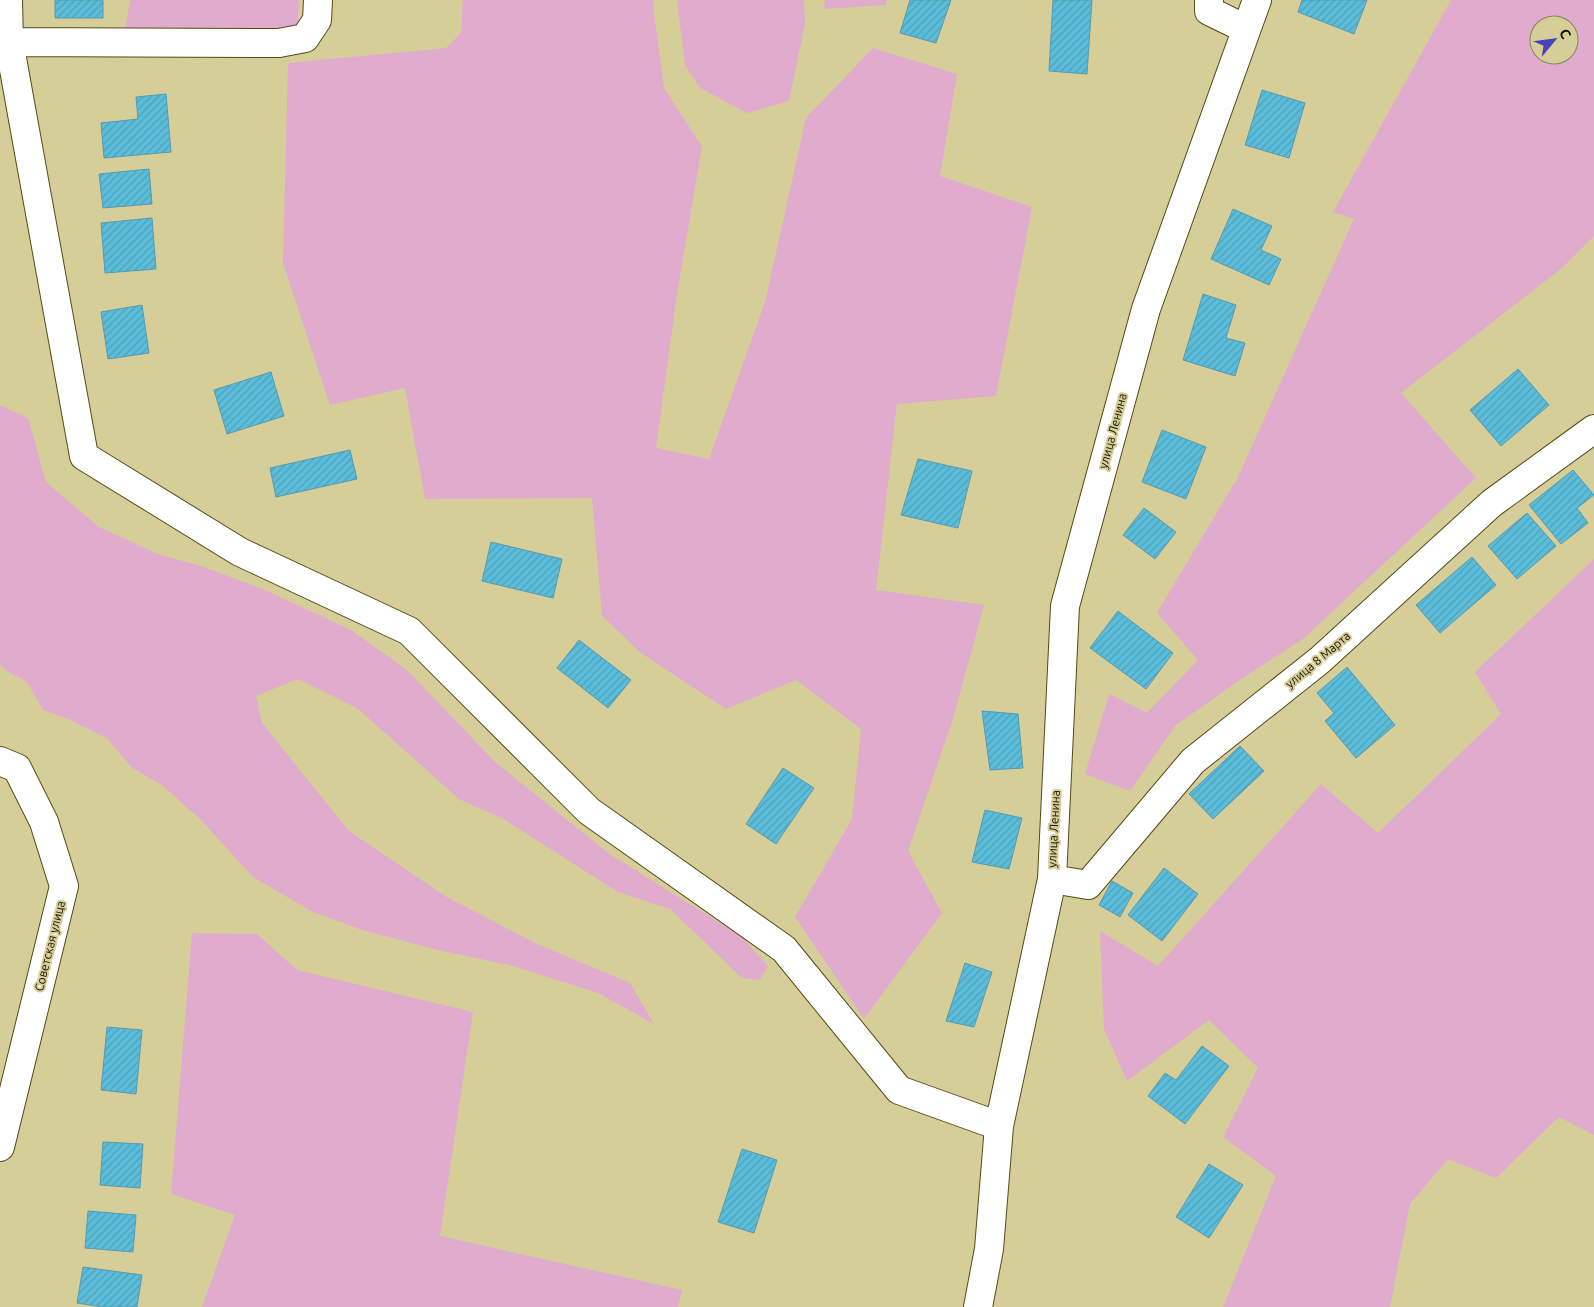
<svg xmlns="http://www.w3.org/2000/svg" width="1594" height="1307" font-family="Ubuntu,sans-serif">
<defs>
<pattern id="building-hatch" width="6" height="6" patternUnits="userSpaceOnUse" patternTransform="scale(1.25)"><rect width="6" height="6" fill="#5bbdda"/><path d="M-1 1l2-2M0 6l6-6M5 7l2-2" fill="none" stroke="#4ea1b9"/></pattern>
</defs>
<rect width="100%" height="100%" fill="#d6ce98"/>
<path fill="#e1abce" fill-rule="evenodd" d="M130,0H299L298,24L277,33L125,32Z
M463,0H654L653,5L664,88L702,147L677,294L656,448L709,459L765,302L806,118L873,48L957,74L940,176L1032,207L996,396L897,404L876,590L984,605L953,719L908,851L942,913L864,1019L795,917L852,819L861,729L796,680L726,709L641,653L602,616L592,498L425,499L405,388L330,405L283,263L288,63L446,48L461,33Z
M677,0H804L805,24L789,101L747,113L700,88L685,65Z
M825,0H887L886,5L824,9Z
M1451,0H1594V236L1562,268L1401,393L1476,478L1303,639L1240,680L1176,725L1130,791L1085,774L1109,694L1147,713L1198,660L1157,613L1238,477L1354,219L1333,212ZM1539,25H1569V55H1539Z
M0,405L28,418L46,482L99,527L158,554L204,567L263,589L351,630L407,670L495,762L611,855L741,936L768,966L760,980L742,978L670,909L618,892L505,820L459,799L357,708L298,679L256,696L262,723L349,831L445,896L535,943L630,983L654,1024L598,993L513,966L438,950L362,930L311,911L253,877L201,820L163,786L131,767L107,738L68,719L43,710L27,682L5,670L0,664Z
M1594,559V1135L1559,1117L1496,1178L1448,1159L1410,1204L1390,1307H1223L1276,1176L1223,1137L1258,1068L1209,1020L1127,1081L1104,1029L1100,931L1158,966L1321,784L1378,833L1501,714L1475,672Z
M192,933L257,934L297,970L473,1012L440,1236L682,1290L678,1307H202L235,1215L171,1194Z"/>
<path fill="url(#building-hatch)" stroke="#5a99ad" d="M55,0H103V18H55Z
M910,0H951L936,43L900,33Z
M1053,0H1092L1087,74L1049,71Z
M1302,0H1367L1354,34L1298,12Z
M1262,90L1305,103L1289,158L1245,145Z
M166,94L171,152L104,158L101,123L138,119L136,97Z
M149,169L152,204L103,208L99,174Z
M1233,209L1272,226L1261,250L1281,259L1269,285L1211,259Z
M152,218L156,269L105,273L101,223Z
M1203,294L1236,305L1226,338L1245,343L1235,376L1183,360Z
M142,305L149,353L108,359L101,312Z
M1518,369L1549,405L1501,446L1470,410Z
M271,372L284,416L227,434L214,390Z
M1162,430L1206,447L1186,499L1142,482Z
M350,450L357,479L276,497L270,468Z
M918,459L972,471L958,528L901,515Z
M1573,470L1594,495L1577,508L1588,523L1561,544L1529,505Z
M1144,508L1176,532L1155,559L1123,535Z
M1527,513L1556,546L1517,579L1488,546Z
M491,542L562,559L553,598L482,581Z
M1472,557L1496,585L1440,633L1416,605Z
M1118,611L1173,653L1146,689L1090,648Z
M579,640L631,680L608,708L557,668Z
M1347,667L1395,725L1356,758L1325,721L1334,713L1317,693Z
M982,711L1018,714L1023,768L990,770Z
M1240,746L1264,771L1213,819L1189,794Z
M783,768L814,788L776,844L746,824Z
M985,810L1022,818L1009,869L972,862Z
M1164,868L1198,894L1162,941L1128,915Z
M1112,881L1133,893L1120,917L1099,905Z
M965,963L992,972L974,1027L946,1021Z
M107,1027L142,1030L136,1094L101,1090Z
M1202,1046L1229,1066L1185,1124L1148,1096L1165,1073L1176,1080Z
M103,1142L143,1144L140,1188L100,1185Z
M742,1149L777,1160L754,1233L718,1222Z
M1209,1164L1243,1185L1209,1238L1176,1217Z
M88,1211L136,1215L133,1252L85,1248Z
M83,1267L142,1275L137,1307H103L77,1303Z"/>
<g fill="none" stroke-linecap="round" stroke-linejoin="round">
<g stroke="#544b18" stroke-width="30">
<path id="minor" d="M8,0L9,42L84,456L240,552L409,631L589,811L784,949L899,1090L999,1126
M1209,0V11L1246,29
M9,42L279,43L305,38L317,20L318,0
M0,761L17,768L44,822L64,886L0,1147
M1052,879L1088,885L1193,761L1320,660L1492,503L1594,429
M978,1307L989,1249L999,1126L1052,879L1065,606L1146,309L1257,0"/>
</g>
<use href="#minor" stroke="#fff" stroke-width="28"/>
</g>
<g text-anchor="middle" stroke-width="4" stroke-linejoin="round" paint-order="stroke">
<g font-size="12" fill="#161201" stroke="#d6ce98">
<text transform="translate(1113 431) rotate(-75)" y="4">улица Ленина</text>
<text transform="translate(1318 660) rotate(-40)" y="4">улица 8 Марта</text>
<text transform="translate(1054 829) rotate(-87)" y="4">улица Ленина</text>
<text transform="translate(50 946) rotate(-76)" y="4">Советская улица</text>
</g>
</g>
<g transform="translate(1554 40) rotate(61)"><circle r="24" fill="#d6ce98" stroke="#89835c"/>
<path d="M0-4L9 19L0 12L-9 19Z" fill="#4b42b9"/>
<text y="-8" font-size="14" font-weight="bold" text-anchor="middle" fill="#161201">С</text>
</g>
</svg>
